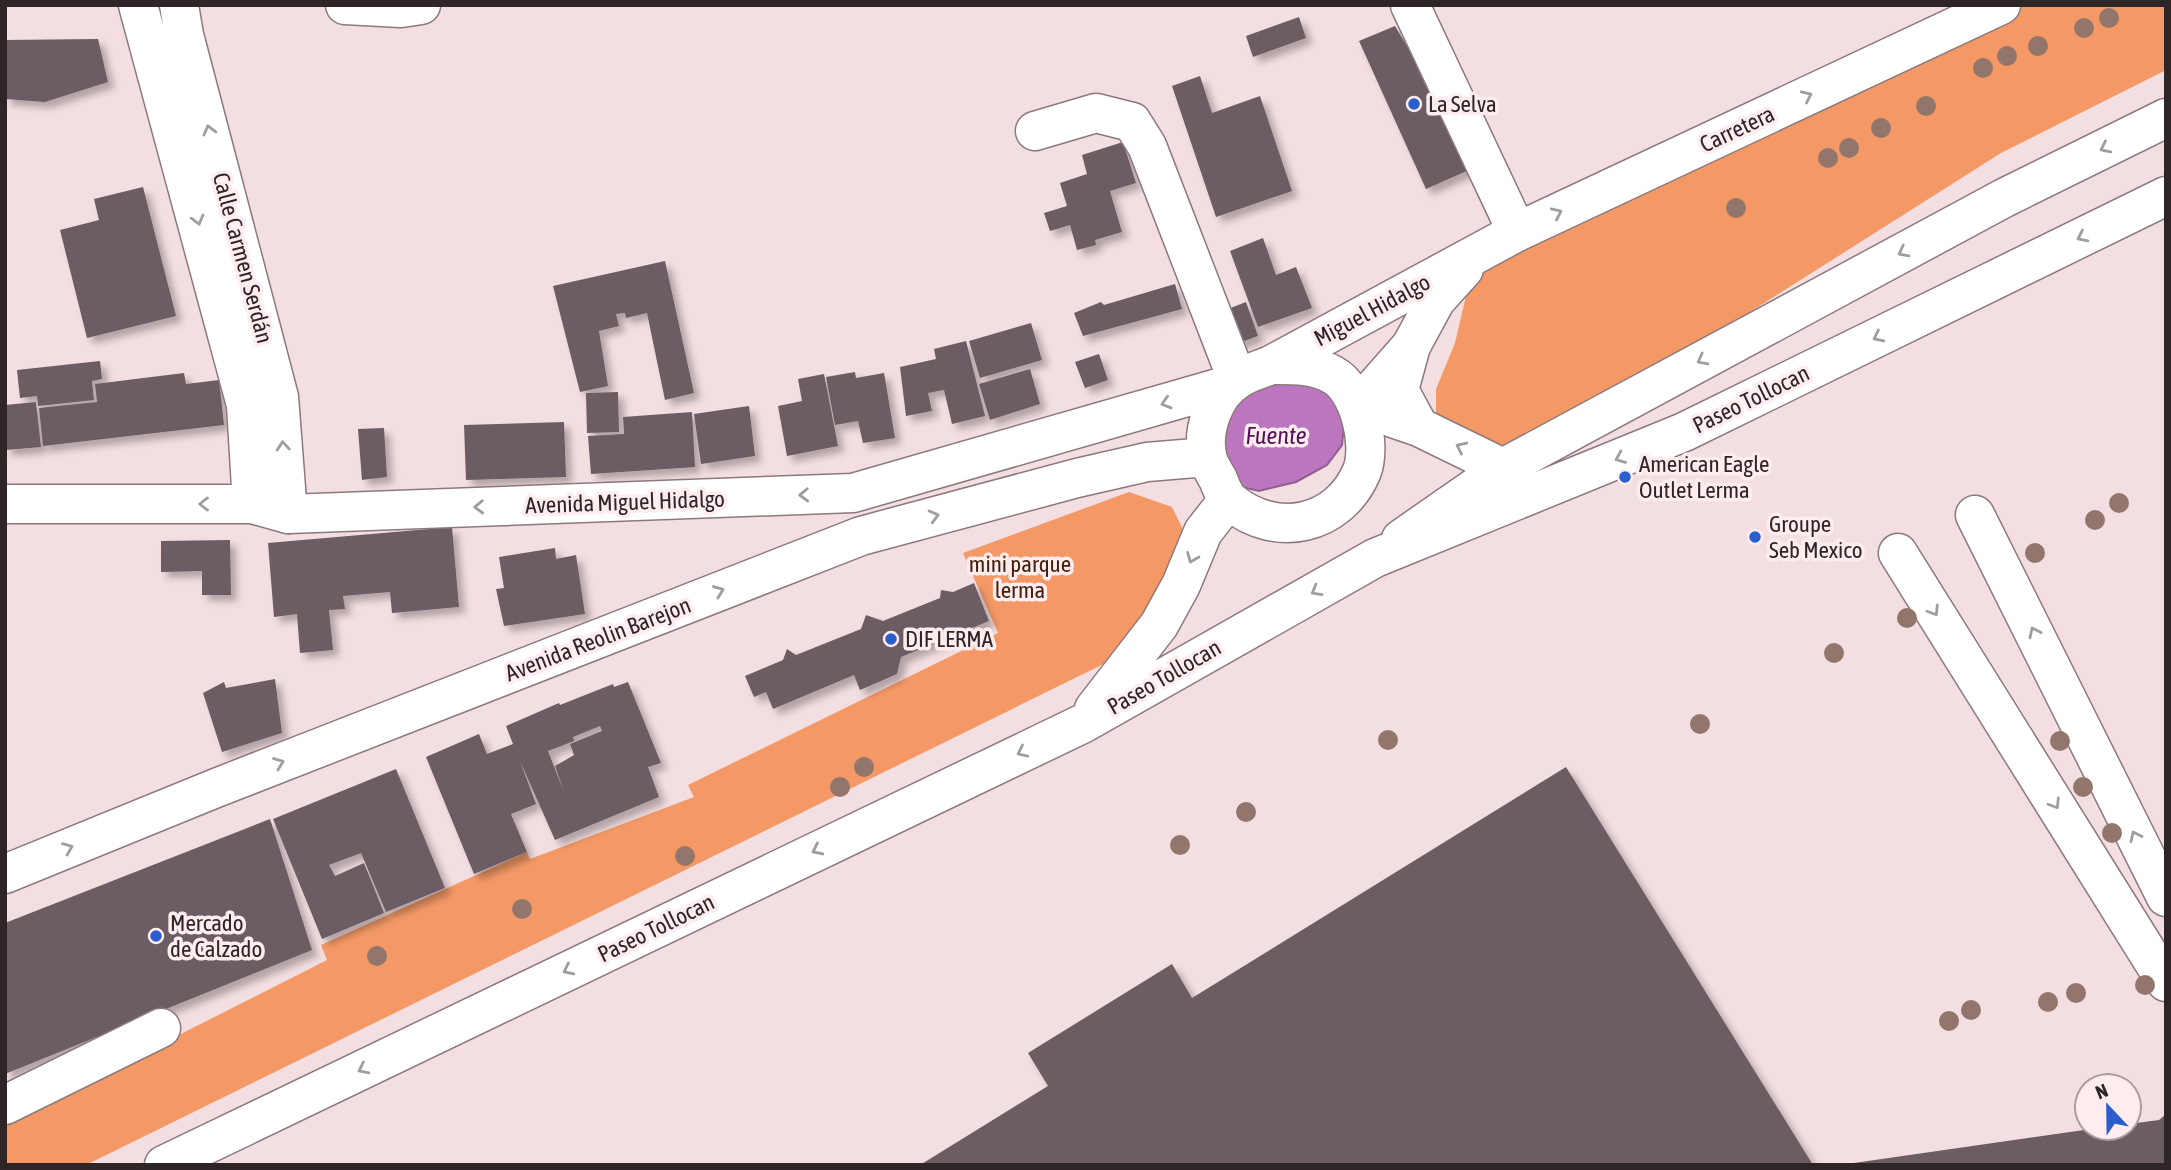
<svg xmlns="http://www.w3.org/2000/svg" width="2171" height="1170" font-family="'Asap Condensed',sans-serif">
<defs>
<filter id="shadow"><feDropShadow dx="6" dy="6" stdDeviation="3.5" flood-color="#0004"/></filter>
</defs>
<rect width="100%" height="100%" fill="#f3dee1"/>
<path fill="#f49966" d="M2003,5H2166V70L2001,153L1728,326L1498,449L1436,421V389L1455,343L1475,257Z
M1129,492L1172,507L1188,540L1132,650L86,1165H5V1123L327,960L321,945L527,852L530,859L694,797L688,785L998,633L963,553Z"/>
<path fill="#bc76bf" stroke="#915e91" stroke-width="2" d="M1282,383L1305,384L1326,391L1338,406L1344,425L1342,445L1327,465L1296,482L1259,491L1238,486L1216,432C1235,401 1245,389 1282,383Z"/>
<path fill="#6c5c64" fill-rule="evenodd" filter="url(#shadow)" d="M1299,17L1306,38L1253,57L1246,36Z
M1395,26L1478,166L1426,189L1359,41Z
M98,39L108,82L45,102L5,99V40Z
M1200,76L1212,113L1260,96L1292,191L1216,217L1172,86Z
M1123,142L1136,183L1110,191L1122,232L1095,240L1096,245L1077,250L1070,225L1050,231L1044,213L1067,206L1060,183L1087,174L1082,155Z
M143,187L176,316L87,338L60,230L99,220L94,199Z
M1263,238L1276,275L1296,267L1312,308L1258,327L1230,251Z
M665,261L694,393L665,400L647,313L626,318L625,313L616,314L619,326L599,331L608,386L580,392L553,286Z
M1175,284L1182,309L1083,336L1074,313L1101,302L1104,305Z
M1246,302L1258,336L1228,347L1215,314Z
M1031,323L1042,360L980,378L969,341Z
M966,341L985,416L952,424L944,390L928,393L932,411L906,416L900,367L936,359L934,349Z
M1099,354L1108,380L1085,388L1075,362Z
M100,361L102,379L92,381L94,400L38,406L37,396L20,398L17,370Z
M1030,369L1040,404L990,420L979,384Z
M855,372L856,378L884,373L895,438L863,443L858,421L835,425L826,377Z
M184,373L186,384L219,380L224,425L43,446L39,408L97,402L95,384Z
M824,374L838,446L787,456L778,406L802,401L798,379Z
M618,392L619,432L587,433L586,393Z
M36,402L41,447L5,450V405Z
M749,406L755,456L701,464L694,414Z
M692,412L695,467L591,474L588,436L624,434L623,417Z
M564,422L566,477L466,480L464,425Z
M384,428L387,477L362,480L358,429Z
M452,527L459,607L392,613L390,592L343,596L345,609L329,610L333,650L300,653L297,614L274,617L268,543Z
M230,540L231,595H202V571L161,572V541Z
M555,548L556,559L576,555L585,614L504,626L496,589L504,588L499,557Z
M974,583L989,621L901,657L897,674L860,690L854,675L773,709L766,692L754,697L745,676L783,660L787,649L796,655L861,629L866,615L883,621L940,598L941,590L953,592Z
M275,679L282,733L222,752L203,693L224,682L226,688Z
M628,682L661,763L648,767L659,797L555,840L520,761L536,804L511,814L527,852L474,874L426,757L479,734L487,754L513,744L506,726L559,703L560,705L613,684L614,687ZM600,726L602,731L570,744L574,755L555,766L564,792L548,751L574,741L573,737Z
M1566,767L1813,1165H920L1048,1086L1028,1053L1172,964L1192,998Z
M396,769L445,888L386,912L361,853L329,865L335,876L364,863L384,913L322,939L273,819Z
M270,819L312,950L5,1074V923Z
M2166,1114V1165H1840L2098,1128H2129V1124L2159,1120Z"/>
<g fill="none" stroke-linecap="round" stroke-linejoin="round">
<g stroke="#8d797c" stroke-width="41">
<path id="minor" d="M138,5L246,405L252,504
M179,5L184,35L279,397L288,514
M345,5L401,8L421,5
M1410,5L1517,232
M1035,131L1096,113L1132,122L1147,146L1237,379
M1975,515L2166,897
M1401,539L1503,468
M1898,553L2166,982
M5,1105L161,1028"/>
</g>
<g stroke="#8d797c" stroke-width="41">
<path id="major" d="M1271,365L1517,232L2001,5
M1271,365C1292,365 1314,364 1333,375C1359,389 1372,444 1362,471C1339,526 1276,539 1231,502C1225,497 1221,487 1218,479C1214,472 1208,463 1207,455C1202,430 1214,394 1237,380C1246,373 1260,370 1271,365Z
M1358,406L1411,346L1436,300L1464,269
M5,504H252L288,514L853,493L1232,384
M5,874L216,788L861,536L1077,478L1147,462L1207,457"/>
</g>
<g stroke="#8d797c" stroke-width="41">
<path id="highway" d="M1411,346L1399,390L1419,427
M1358,406L1419,427L1503,468L2004,198L2166,118
M1094,709L1159,625L1181,585L1203,532L1228,500
M164,1165L1084,723L1375,558L1684,432L2166,196"/>
</g>
<use href="#minor" stroke="#fff" stroke-width="38"/>
<use href="#major" stroke="#fff" stroke-width="38"/>
<use href="#highway" stroke="#fff" stroke-width="38"/>
</g>
<g fill="#93766b">
<circle cx="2109" cy="18" r="10"/>
<circle cx="2084" cy="28" r="10"/>
<circle cx="2038" cy="46" r="10"/>
<circle cx="2007" cy="56" r="10"/>
<circle cx="1983" cy="68" r="10"/>
<circle cx="1926" cy="106" r="10"/>
<circle cx="1881" cy="128" r="10"/>
<circle cx="1849" cy="148" r="10"/>
<circle cx="1828" cy="158" r="10"/>
<circle cx="1736" cy="208" r="10"/>
<circle cx="2119" cy="503" r="10"/>
<circle cx="2095" cy="520" r="10"/>
<circle cx="2035" cy="553" r="10"/>
<circle cx="1907" cy="618" r="10"/>
<circle cx="1834" cy="653" r="10"/>
<circle cx="1700" cy="724" r="10"/>
<circle cx="1388" cy="740" r="10"/>
<circle cx="2060" cy="741" r="10"/>
<circle cx="864" cy="767" r="10"/>
<circle cx="840" cy="787" r="10"/>
<circle cx="2083" cy="787" r="10"/>
<circle cx="1246" cy="812" r="10"/>
<circle cx="2112" cy="833" r="10"/>
<circle cx="1180" cy="845" r="10"/>
<circle cx="685" cy="856" r="10"/>
<circle cx="522" cy="909" r="10"/>
<circle cx="377" cy="956" r="10"/>
<circle cx="2145" cy="985" r="10"/>
<circle cx="2076" cy="993" r="10"/>
<circle cx="2048" cy="1002" r="10"/>
<circle cx="1971" cy="1010" r="10"/>
<circle cx="1949" cy="1021" r="10"/>
</g>
<defs><path id="oneway-chevron" d="M-2-3.5L2.5 0L-2 3.5" fill="none" stroke-width="1.6" stroke-linecap="round" stroke-linejoin="round" transform="scale(1.75)"/></defs>
<g stroke="#a09d9d">
<use href="#oneway-chevron" transform="translate(1807 96) rotate(-25)"/>
<use href="#oneway-chevron" transform="translate(209 130) rotate(-105)"/>
<use href="#oneway-chevron" transform="translate(2105 148) rotate(154)"/>
<use href="#oneway-chevron" transform="translate(1557 213) rotate(-25)"/>
<use href="#oneway-chevron" transform="translate(198 220) rotate(75)"/>
<use href="#oneway-chevron" transform="translate(2082 237) rotate(154)"/>
<use href="#oneway-chevron" transform="translate(1903 252) rotate(152)"/>
<use href="#oneway-chevron" transform="translate(1878 337) rotate(154)"/>
<use href="#oneway-chevron" transform="translate(1702 360) rotate(152)"/>
<use href="#oneway-chevron" transform="translate(1166 403) rotate(164)"/>
<use href="#oneway-chevron" transform="translate(283 446) rotate(-94)"/>
<use href="#oneway-chevron" transform="translate(1461 447) rotate(-154)"/>
<use href="#oneway-chevron" transform="translate(1620 458) rotate(158)"/>
<use href="#oneway-chevron" transform="translate(804 495) rotate(178)"/>
<use href="#oneway-chevron" transform="translate(204 504) rotate(-180)"/>
<use href="#oneway-chevron" transform="translate(479 507) rotate(178)"/>
<use href="#oneway-chevron" transform="translate(934 516) rotate(-15)"/>
<use href="#oneway-chevron" transform="translate(1192 558) rotate(112)"/>
<use href="#oneway-chevron" transform="translate(719 591) rotate(-21)"/>
<use href="#oneway-chevron" transform="translate(1316 591) rotate(150)"/>
<use href="#oneway-chevron" transform="translate(1934 611) rotate(58)"/>
<use href="#oneway-chevron" transform="translate(2034 632) rotate(-116)"/>
<use href="#oneway-chevron" transform="translate(1022 752) rotate(155)"/>
<use href="#oneway-chevron" transform="translate(279 763) rotate(-21)"/>
<use href="#oneway-chevron" transform="translate(2055 804) rotate(58)"/>
<use href="#oneway-chevron" transform="translate(2135 836) rotate(-116)"/>
<use href="#oneway-chevron" transform="translate(68 848) rotate(-22)"/>
<use href="#oneway-chevron" transform="translate(817 850) rotate(154)"/>
<use href="#oneway-chevron" transform="translate(568 970) rotate(154)"/>
<use href="#oneway-chevron" transform="translate(363 1069) rotate(154)"/>
</g>
<g fill="#2a5ecc" stroke="#feecef" stroke-width="2.5">
<circle cx="1414" cy="104" r="7"/>
<circle cx="1625" cy="477" r="7"/>
<circle cx="1755" cy="537" r="7"/>
<circle cx="891" cy="639" r="7"/>
<circle cx="156" cy="936" r="7"/>
</g>
<g text-anchor="middle" stroke-width="7" stroke-linejoin="round" paint-order="stroke">
<g font-size="23" fill="#2d2526" stroke="#feecef" text-anchor="start">
<text x="1428" y="112">La Selva</text>
<text x="1639" y="472">American Eagle<tspan x="1639" dy="26">Outlet Lerma</tspan></text>
<text x="1769" y="532">Groupe<tspan x="1769" dy="26">Seb Mexico</tspan></text>
<text x="905" y="647">DIF LERMA</text>
<text x="170" y="931">Mercado<tspan x="170" dy="26">de Calzado</tspan></text>
</g>
<g font-size="23" fill="#2d2526" stroke="#feecef">
<text transform="translate(1737 129) rotate(-25)" y="8">Carretera</text>
<text transform="translate(243 258) rotate(75)" y="8">Calle Carmen Serdán</text>
<text transform="translate(1372 310) rotate(-28)" y="8">Miguel Hidalgo</text>
<text transform="translate(1751 399) rotate(-26)" y="8">Paseo Tollocan</text>
<text transform="translate(625 502) rotate(-2)" y="8">Avenida Miguel Hidalgo</text>
<text transform="translate(598 639) rotate(-21)" y="8">Avenida Reolin Barejon</text>
<text transform="translate(1164 677) rotate(-30)" y="8">Paseo Tollocan</text>
<text transform="translate(656 928) rotate(-26)" y="8">Paseo Tollocan</text>
</g>
<g font-size="23" fill="#44200a" stroke="#feecef">
<text x="1020" y="572">mini parque<tspan x="1020" dy="26">lerma</tspan></text>
</g>
<g font-size="24" font-style="italic" fill="#531256" stroke="#feecef">
<text x="1276" y="444">Fuente</text>
</g>
</g>
<rect width="2171" height="1170" fill="none" stroke="#2d2526" stroke-width="14"/>
<g transform="translate(2108 1107) rotate(338)"><circle r="33" fill="#feecef" stroke="#aa9c9f" stroke-width="2"/>
<path d="M0-5L12 26L0 18L-12 26Z" fill="#2a5ecc"/>
<text y="-10" font-size="19" font-weight="bold" text-anchor="middle" fill="#2d2526">N</text>
</g>
</svg>
